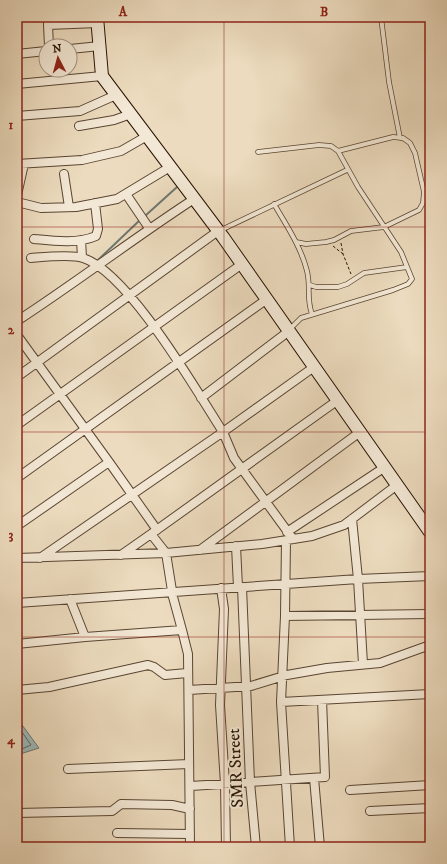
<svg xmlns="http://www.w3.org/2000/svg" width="447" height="864" font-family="'IM FELL DW Pica',serif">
<rect width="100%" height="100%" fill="#ecdbbe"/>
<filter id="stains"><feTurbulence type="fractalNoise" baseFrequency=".005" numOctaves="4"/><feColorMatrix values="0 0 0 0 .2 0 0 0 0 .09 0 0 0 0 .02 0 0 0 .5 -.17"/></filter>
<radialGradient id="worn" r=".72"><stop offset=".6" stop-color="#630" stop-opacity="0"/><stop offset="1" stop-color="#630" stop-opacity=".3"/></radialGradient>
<path fill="#9cb9ba" stroke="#6e7771" d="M17,718L39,748L17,755Z"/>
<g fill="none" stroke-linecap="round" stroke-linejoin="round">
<path stroke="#62665e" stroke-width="1" d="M17,725L31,745L17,751"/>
<path stroke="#6e7771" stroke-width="2" d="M145,216L177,187
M97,261L141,219
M23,313L72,279"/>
<g stroke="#594532" stroke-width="5.5">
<path id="lane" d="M381,17L389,82L400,138
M258,152L319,145L331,146L338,151L358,187L401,252L412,279L408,284L393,290L301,318L289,330
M274,204C287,226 301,247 307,271C311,287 306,298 312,314
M221,230L347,170
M296,242L306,244L326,242L334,240L351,231L384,227L419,210L423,203L424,192L415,153L410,143L403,138L393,137L338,151
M310,285L316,287H338L347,284L364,273L407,267"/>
</g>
<g stroke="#594532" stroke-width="10">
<path id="street" d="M48,17V25
M49,46L48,25L98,23
M70,49L100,46
M17,54L46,51
M17,84L102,76
M17,116L80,111L116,95
M79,126L114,120L131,114
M17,164L82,160L121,151L147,136
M64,174L69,207
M126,194L149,228
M17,195L24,164
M17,202L41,208L76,207L117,199L170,167
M34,239C54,241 78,244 96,236L98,229L95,203
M81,240L82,257
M31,258C44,257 72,254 83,258C128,272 196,390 223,432L40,558
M17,321C77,282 134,238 194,199
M17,335L109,462L17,526
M17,377L218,231
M201,398L289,331
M17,425L242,264
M109,462L157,530
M17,478L267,299
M287,532L385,467
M151,534L338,400
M293,539L234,458L223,432L314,367
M286,540L285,616L281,702L290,847
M236,546L238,587
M200,550L360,432
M17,558L166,553L262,544L312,536L344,525L397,485
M242,587L250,782L256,847
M221,588L224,609L220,705L225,784L226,847
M17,603L358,579L352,519
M285,616L430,614
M182,630L188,654L190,847
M85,637L182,630L173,597L166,553L151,534L121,555
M17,644L85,637L70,599
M363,664L358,579L430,576
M17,690L49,687L148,665L154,667L165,675L187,673
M189,690L251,686L287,675L327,668L380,663L430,645
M281,702L430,694
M68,769L189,764
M314,778L320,847
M191,786L325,777L322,700
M350,790L430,785
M370,811L430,808
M17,813L112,811L121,804L172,805L190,809
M117,833L190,834"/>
</g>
<g stroke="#281303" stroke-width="14">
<path id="secondary" d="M97,17L102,76L223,237L430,532"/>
</g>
<path stroke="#281303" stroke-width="1" stroke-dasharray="3 2" stroke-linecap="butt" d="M341,243L343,254L351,274
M333,246L343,254"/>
<use href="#lane" stroke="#f3e8d5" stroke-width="4"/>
<use href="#street" stroke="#f3e8d5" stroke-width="8"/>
<use href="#secondary" stroke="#f3e8d5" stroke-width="12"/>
</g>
<path fill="none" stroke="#8f2418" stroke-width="1" stroke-opacity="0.55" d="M224,17V847M17,227H430M17,432H430M17,637H430"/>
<g text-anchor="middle" stroke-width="4" stroke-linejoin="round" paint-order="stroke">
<g font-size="17" fill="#281303" stroke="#f3e8d5">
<text transform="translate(235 768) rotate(-93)" y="6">SMR Street</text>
</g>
</g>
<rect width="447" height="864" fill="none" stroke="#ecdbbe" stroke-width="44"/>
<g transform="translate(58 58) rotate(354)"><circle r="19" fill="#f3e8d5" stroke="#a29381"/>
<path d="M0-3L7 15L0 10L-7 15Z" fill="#8f2418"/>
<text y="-6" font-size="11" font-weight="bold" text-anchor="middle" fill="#281303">N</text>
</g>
<rect x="22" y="22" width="403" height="820" fill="none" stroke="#8f2418" stroke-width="1.5"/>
<g font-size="13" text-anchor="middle" font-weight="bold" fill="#8f2418">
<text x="123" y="16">A</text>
<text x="324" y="16">B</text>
<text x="11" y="129">1</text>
<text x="11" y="334">2</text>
<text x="11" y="539">3</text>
<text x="11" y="744">4</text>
</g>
<rect width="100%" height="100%" filter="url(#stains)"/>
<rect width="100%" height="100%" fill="url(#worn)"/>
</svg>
